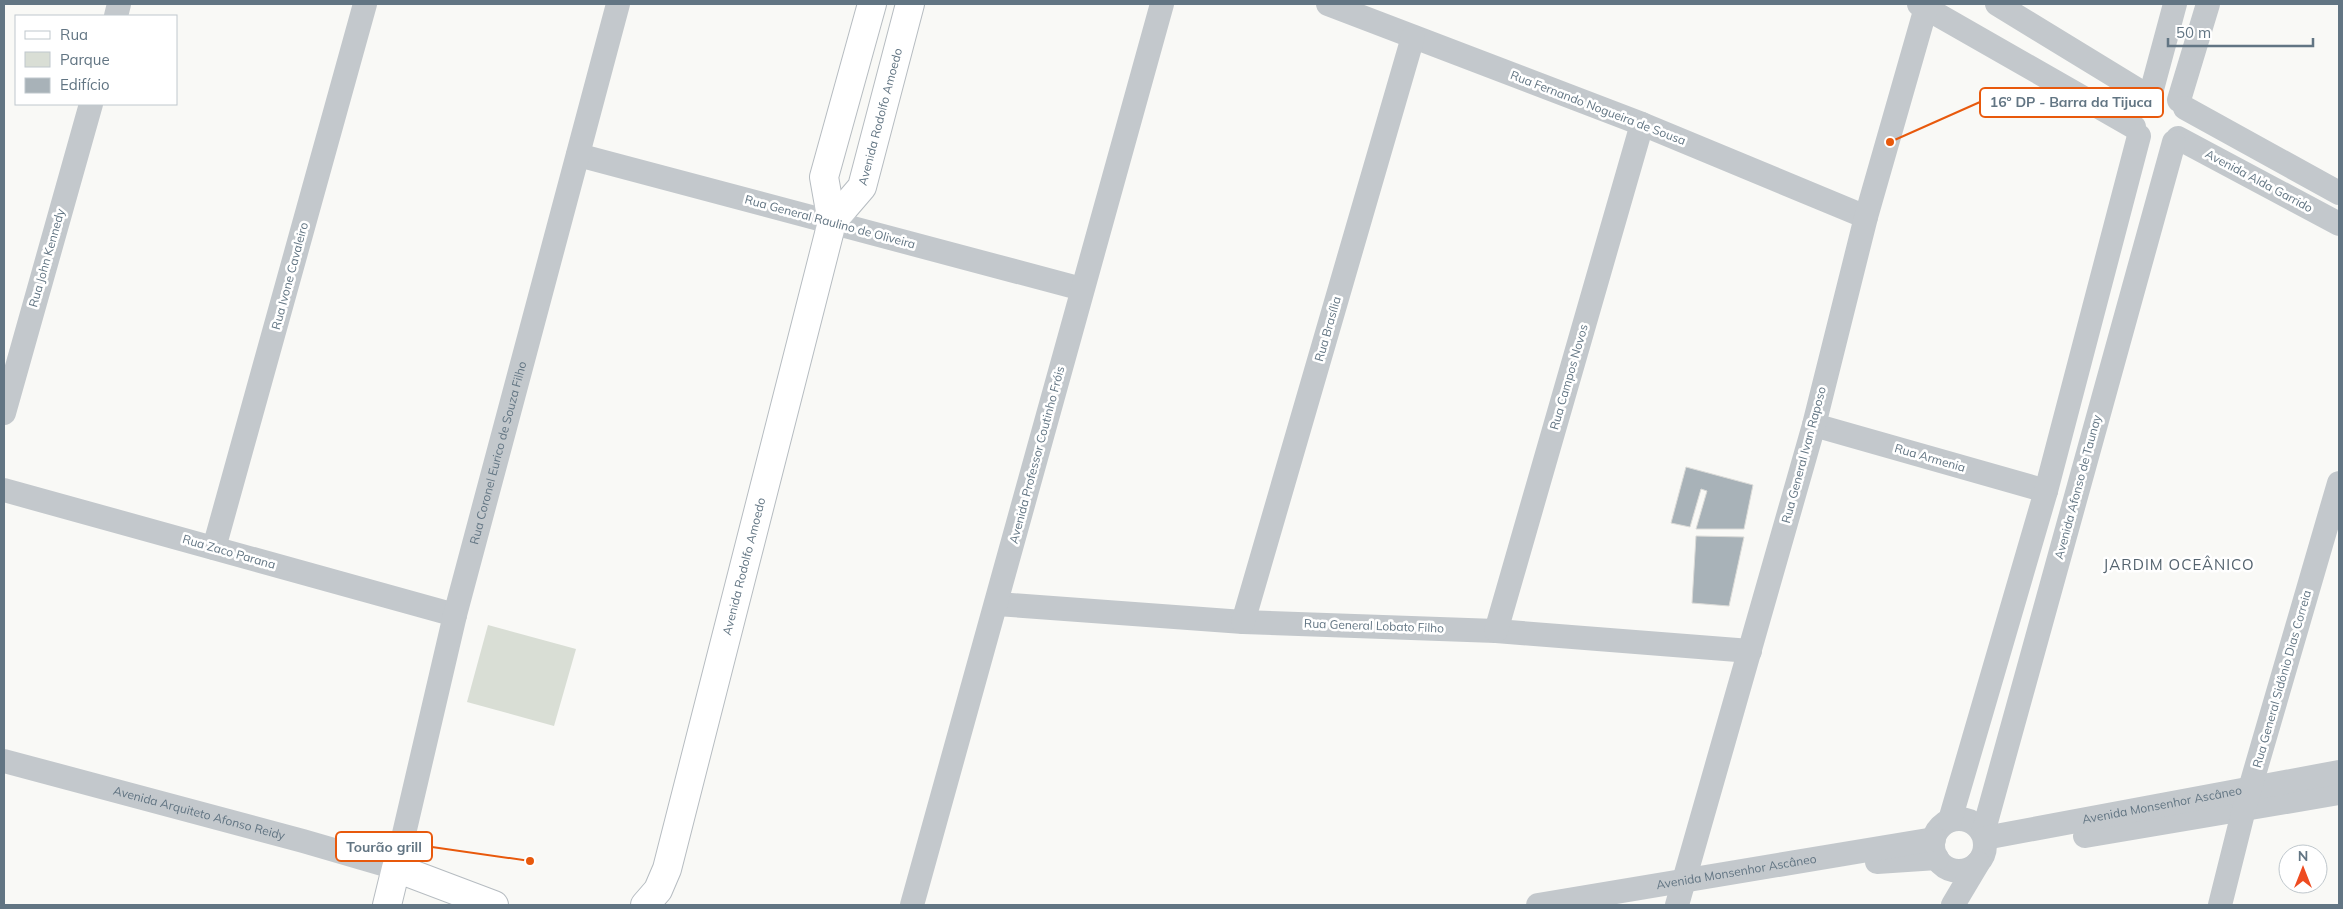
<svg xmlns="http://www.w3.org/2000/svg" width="2343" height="909" font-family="Mulish,sans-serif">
<rect width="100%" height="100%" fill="#f9f9f6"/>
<path fill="#d9ded5" d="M488,625L576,649L554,726L467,702Z"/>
<path fill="#a8b2b8" stroke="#dbdbd8" d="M1686,467L1753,485L1744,529H1696L1707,491L1701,489L1690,527L1671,523Z
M1696,536L1744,537L1729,606L1692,603Z"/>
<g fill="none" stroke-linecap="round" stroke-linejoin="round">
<g stroke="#b6bcc1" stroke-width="30">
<g id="secondary">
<path d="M832,222L824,177L872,4"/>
<path d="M387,905L396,868L494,905"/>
<path id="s4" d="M645,905L658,890L667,869L832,222L862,187L910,4"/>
</g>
</g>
<g stroke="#c3c8cc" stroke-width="24">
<path d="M1328,4L1642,124L1866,217"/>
<path d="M1919,4L2134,127"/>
<path d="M1997,4L2146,95"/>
<path d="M116,16L119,4"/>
<path d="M2151,93L2175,4"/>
<path d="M2179,100L2208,4"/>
<path d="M2185,108L2339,193"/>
<path d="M2178,138L2339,224"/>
<path d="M578,155L1082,289"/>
<path d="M4,413L91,104"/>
<path d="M1814,425L2046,491"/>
<path d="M4,490L455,615"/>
<path d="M214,548L365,4"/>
<path d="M997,604L1243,622L1496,631L1750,651"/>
<path d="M1243,622L1413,37"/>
<path d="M1496,631L1642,124"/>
<path id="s1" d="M4,761L303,841L396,868L455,615L618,4"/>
<circle cx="1959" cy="845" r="26"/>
<path d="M1950,820L2046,491L2139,136"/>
<path d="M1983,833L2174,142"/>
<path d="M2085,836L2339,793"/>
<path id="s2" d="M1985,838L2339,772"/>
<path d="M1877,862L1937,858"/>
<path d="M912,905C997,605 1077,304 1162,4"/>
<path id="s3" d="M1538,905L1934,839"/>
<path d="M1677,905L1814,425L1866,217L1927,4"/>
<path d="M1953,905L1978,863"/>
<path d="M2220,905L2244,809L2339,483"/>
</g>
<use href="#secondary" stroke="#fff" stroke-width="28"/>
</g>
<g text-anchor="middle" stroke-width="5" stroke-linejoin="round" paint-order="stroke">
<g font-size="12" fill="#627583" stroke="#fff">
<text transform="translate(1598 108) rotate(21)" y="4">Rua Fernando Nogueira de Sousa</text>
<text dy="4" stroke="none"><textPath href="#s4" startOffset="829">Avenida Rodolfo Amoedo</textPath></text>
<text transform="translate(2259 181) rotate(28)" y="4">Avenida Alda Garrido</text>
<text transform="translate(830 222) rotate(15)" y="4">Rua General Raulino de Oliveira</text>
<text transform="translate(47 258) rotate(-74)" y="4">Rua John Kennedy</text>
<text transform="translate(290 276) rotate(-75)" y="4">Rua Ivone Cavaleiro</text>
<text transform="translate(1328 329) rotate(-74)" y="4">Rua Brasília</text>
<text transform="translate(1569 377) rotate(-74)" y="4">Rua Campos Novos</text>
<text dy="4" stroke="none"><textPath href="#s1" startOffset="834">Rua Coronel Eurico de Souza Filho</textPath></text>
<text transform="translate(1037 455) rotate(-75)" y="4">Avenida Professor Coutinho Fróis</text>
<text transform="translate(1804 455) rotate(-75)" y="4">Rua General Ivan Raposo</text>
<text transform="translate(1930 458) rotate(16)" y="4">Rua Armenia</text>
<text transform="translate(2078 487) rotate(-75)" y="4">Avenida Afonso de Taunay</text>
<text transform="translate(229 552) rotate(16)" y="4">Rua Zaco Parana</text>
<text dy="4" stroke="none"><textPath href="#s4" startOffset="355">Avenida Rodolfo Amoedo</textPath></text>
<text transform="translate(1374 626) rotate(2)" y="4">Rua General Lobato Filho</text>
<text transform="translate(2282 679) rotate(-74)" y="4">Rua General Sidônio Dias Correia</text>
<text dy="4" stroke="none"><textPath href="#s2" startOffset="180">Avenida Monsenhor Ascâneo</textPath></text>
<text dy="4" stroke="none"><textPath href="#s1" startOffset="202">Avenida Arquiteto Afonso Reidy</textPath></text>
<text dy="4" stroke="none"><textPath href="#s3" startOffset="201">Avenida Monsenhor Ascâneo</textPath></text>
</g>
<g font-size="15" letter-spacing="1" fill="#54636e" stroke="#fff">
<text x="2179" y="570">JARDIM OCEÂNICO</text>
</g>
</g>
<path fill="none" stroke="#e8590c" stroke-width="2" d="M1890 142L1980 102M530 861L432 847"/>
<g fill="#e8590c" stroke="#fff" stroke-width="2">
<circle cx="1890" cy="142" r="5"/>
<circle cx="530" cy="861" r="5"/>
</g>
<g fill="#fff" stroke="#e8590c" stroke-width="2">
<rect x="1980" y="88" width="183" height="29" rx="5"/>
<rect x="336" y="832" width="96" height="29" rx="5"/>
</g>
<g font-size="14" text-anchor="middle" font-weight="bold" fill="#627583">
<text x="2071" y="107">16º DP - Barra da Tijuca</text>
<text x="384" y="852">Tourão grill</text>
</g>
<rect width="2343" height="909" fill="none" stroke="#627583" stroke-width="10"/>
<rect x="15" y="15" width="162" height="90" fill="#ffffff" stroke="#c0c8cd"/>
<rect x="25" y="31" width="25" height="8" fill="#ffffff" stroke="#c0c8cd"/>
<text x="60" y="40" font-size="15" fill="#627583">Rua</text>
<rect x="25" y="52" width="25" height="15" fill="#d9ded5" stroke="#c0c8cd"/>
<text x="60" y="65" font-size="15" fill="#627583">Parque</text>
<rect x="25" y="78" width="25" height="15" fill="#a8b2b8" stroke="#c0c8cd"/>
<text x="60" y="90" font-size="15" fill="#627583">Edifício</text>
<g transform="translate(2303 869)"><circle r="24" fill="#ffffff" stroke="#c0c8cd"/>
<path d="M0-4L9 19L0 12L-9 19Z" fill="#ee4c21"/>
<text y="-8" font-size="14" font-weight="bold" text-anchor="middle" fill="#627583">N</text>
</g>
<path d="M2168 38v8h145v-8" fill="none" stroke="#627583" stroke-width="2.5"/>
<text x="2176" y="38" font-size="15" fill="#627583" stroke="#ffffff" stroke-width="4" paint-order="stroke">50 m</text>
</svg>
